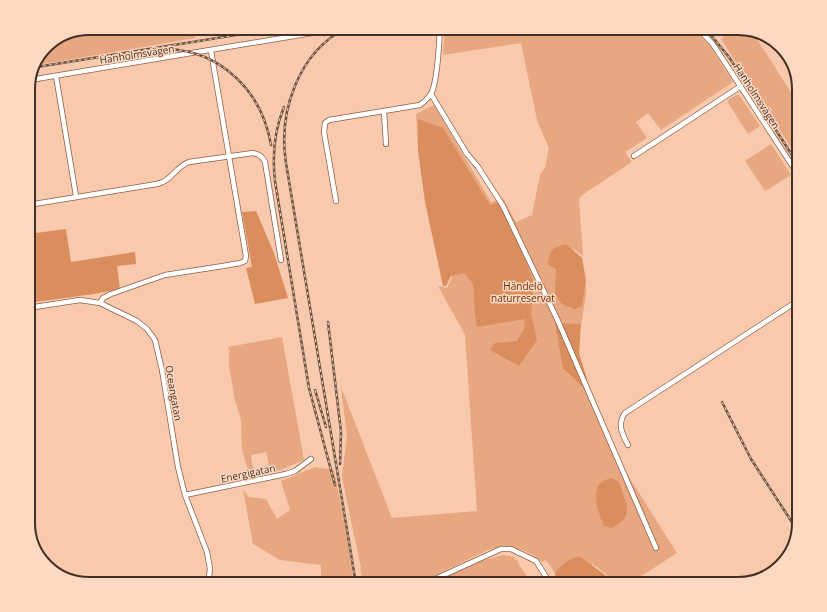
<svg xmlns="http://www.w3.org/2000/svg" width="827" height="612" font-family="'Open Sans',sans-serif">
<rect width="100%" height="100%" fill="#f8c9ac"/>
<path fill="#e7a780" fill-rule="evenodd" d="M89,28H196L195,38L38,65L49,43Z
M445,28H691L709,45L733,82L661,130L648,113L636,122L647,138L625,152L632,162L582,195L579,199L583,256L572,248L581,260L586,286V295L580,331L579,355L593,401L620,463L677,553L629,584H614L605,573L592,564V584L555,574L550,565L545,560L542,562C527,548 510,545 490,549L417,584H363L360,569L361,568L342,477L347,435L341,387L392,518L477,511L465,335L438,286L447,288L452,277L451,274L421,150H418L416,114L434,105L491,202L503,198L516,222L532,215L540,175L545,168L549,148L537,120L521,43L443,55Z
M733,28H738L753,33L799,105V160L721,39Z
M736,95H739L760,126L748,134L727,101Z
M771,144L791,175L765,191L745,161Z
M282,337L304,460L280,470L250,477L242,450L241,420L235,400L229,367V353L230,352L228,347ZM266,452L269,465L254,469L252,464L251,455Z
M315,467L334,470L346,531L354,584H321V565L280,560L253,544L243,490L249,497L266,499L277,519L290,510L281,481Z
M503,555L515,557L514,559L519,561L518,563L532,584H430L481,561Z"/>
<path fill="#db8e5d" d="M418,119L443,128L490,205L502,201L514,227L534,284L531,314L537,340L519,366L490,350L495,343L517,341L524,329L525,319L477,327L475,315L473,284L465,273L451,276L446,286H443L425,202L418,151Z
M256,211L274,253L288,298L255,304L246,268L252,267L242,212Z
M66,229L71,262L135,252L136,264L117,266L120,289L94,294L28,303V234Z
M566,244L582,258L586,280L582,306L575,309L562,304L555,294L556,269L548,264C549,249 553,248 566,244Z
M555,323L581,324L579,353L587,379L585,389L563,368Z
M612,478L619,482C626,504 636,516 611,528L604,526C597,510 587,482 612,478Z
M579,556L604,574L612,584H555C552,568 566,561 579,556Z"/>
<g fill="none" stroke-linecap="round" stroke-linejoin="round">
<g stroke="#8a6046" stroke-width="6">
<path id="minor" d="M697,28L712,43L722,58L799,176
M56,76L76,196
M30,80L342,28
M431,94L467,154L478,167L503,206L558,321L656,548
M384,111L386,144
M634,156L741,86
M336,201L324,132L325,123L329,120L420,105C424,102 428,98 431,94C438,81 439,44 440,28
M28,205L157,184C173,180 174,168 189,162L253,153C259,154 262,156 265,162L281,260
M100,303L103,298L111,294L165,275L223,266L240,263L245,261L246,256L211,51
M28,308L80,300L100,303L137,321L147,329L155,340L162,370L178,467L185,495L207,552L210,569L208,584
M628,445C622,434 617,424 625,413L799,300
M185,495L286,474L295,471L311,459
M424,584L501,549H511L536,561L548,580V584"/>
</g>
<use href="#minor" stroke="#fff" stroke-width="4.5"/>
<g stroke="#6b5343" stroke-width="2.5">
<path id="rail" d="M346,28C298,53 278,112 286,163L356,584
M705,28L729,57L799,166
M167,49C222,51 262,92 271,145
M37,67L280,28
M284,107C274,131 272,155 275,181L309,388L335,485
M328,322L341,432L340,464
M315,390L326,427
M722,402L751,459L797,530"/>
</g>
<use href="#rail" stroke="#ffd8c1" stroke-width="1" stroke-dasharray="3" stroke-linecap="butt"/>
</g>
<g text-anchor="middle" stroke-width="3" stroke-linejoin="round" paint-order="stroke">
<g font-size="10" fill="#433125" stroke="#ffd8c1">
<text transform="translate(137 54) rotate(-9)" y="4">Hanholmsvägen</text>
<text transform="translate(757 96) rotate(57)" y="4">Hanholmsvägen</text>
<text transform="translate(174 393) rotate(80)" y="4">Oceangatan</text>
<text transform="translate(248 473) rotate(-12)" y="4">Energigatan</text>
</g>
<g font-size="10" fill="#5f2e06" stroke="#ffd8c1">
<text x="523" y="290">Händelö<tspan x="523" dy="12">naturreservat</tspan></text>
</g>
</g>
<path d="M0 0H827V612H0ZM89 35H738A54 54 0 0 1 792 89V523A54 54 0 0 1 738 577H89A54 54 0 0 1 35 523V89A54 54 0 0 1 89 35Z" fill="#ffd8c1" fill-rule="evenodd"/>
<path fill="none" stroke="#433125" stroke-width="2" d="M89 35H738A54 54 0 0 1 792 89V523A54 54 0 0 1 738 577H89A54 54 0 0 1 35 523V89A54 54 0 0 1 89 35Z"/>
</svg>
